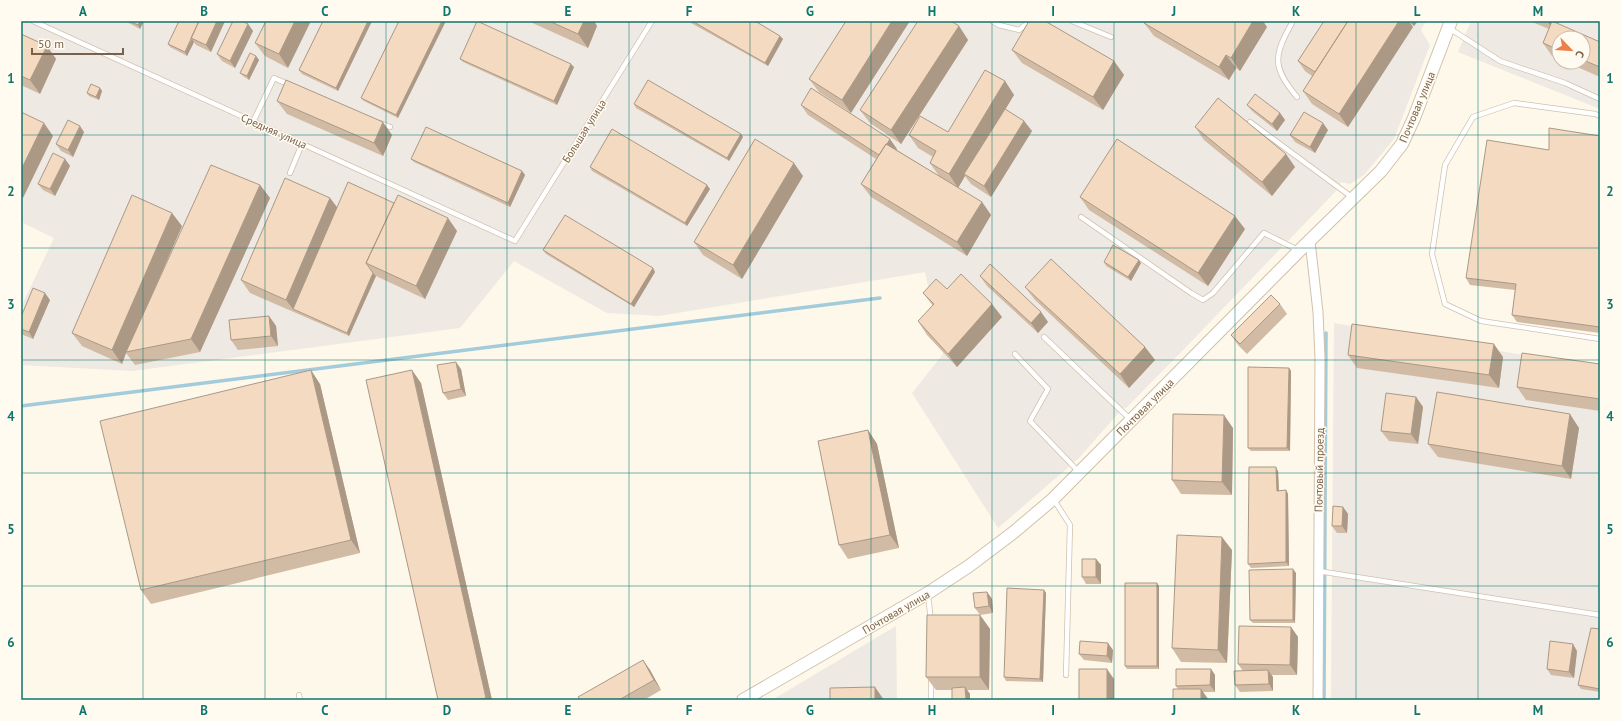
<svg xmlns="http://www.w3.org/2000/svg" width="1621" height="721" font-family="'PT Sans',sans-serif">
<rect width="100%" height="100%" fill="#fdf8e9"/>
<path fill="#eee9e2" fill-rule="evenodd" d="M21,21H1426L1421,30L1430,45L1394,139L1364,175L1350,184L1341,182L1336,191L1186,347L1127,407L1121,410L1079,458L998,528L912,393L943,354L925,272L659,316L607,313L514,261L460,328L132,371L21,365V307L54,238L21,222Z
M1471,21H1600V109L1458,52ZM1559,38H1583V62H1559Z
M1334,323L1600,368V700H1331Z
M896,626L897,700H772Z"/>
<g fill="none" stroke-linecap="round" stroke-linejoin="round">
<path stroke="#a2cbdb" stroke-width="3.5" d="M21,406L880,298
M1324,700L1326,333"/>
<g stroke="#d1c1ae" stroke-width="6">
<path id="service" d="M33,21L515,241L652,21
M992,21L999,25L1019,30L1030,21
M1072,21L1111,37
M1293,21C1274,55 1271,66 1297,97
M1449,28L1500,61L1565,83L1600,99
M1600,116L1595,114L1514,103L1473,117L1445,165L1432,254L1445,304L1481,321L1600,339
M253,122L274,78L290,85
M1250,122L1353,198
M380,123L390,127
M290,173L302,144
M1081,217L1191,293L1203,300L1213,293L1264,233L1298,250
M1044,337L1130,419
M1015,354L1048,389L1030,421L1078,471
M1054,500L1070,525L1066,675
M1318,571L1600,615
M928,595L931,621
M299,695L300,700
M931,700V677"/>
</g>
<g stroke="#d1c1ae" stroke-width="11">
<path id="minor" d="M1310,241L1318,312L1320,358L1318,700"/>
</g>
<g stroke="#d1c1ae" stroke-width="14">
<path id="tertiary" d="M743,700L928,593L969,566L1014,532L1053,499L1299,251L1381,171L1402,144L1414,118L1451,21"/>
</g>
<use href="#service" stroke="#fff" stroke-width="4.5"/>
<use href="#minor" stroke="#fff" stroke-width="9"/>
<use href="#tertiary" stroke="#fff" stroke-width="12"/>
</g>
<path fill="#d2bba5" d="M125,21H144L140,29Z
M225,21L211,52L196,45L194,42L187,56L170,47L168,44Z
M266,21L288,68L265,56L255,43Z
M323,21H372L338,91L302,74L299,70Z
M399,21L398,118L364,101L361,98Z
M528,21H594L597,26L588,48Z
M690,21H755L780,36L783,39L768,66L691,23Z
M846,21L851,113L819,92L809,79Z
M1324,21H1418L1414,26L1410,24L1413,27L1348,127L1312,104L1303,91L1312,76L1305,71L1298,61Z
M1532,21H1558L1557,24L1600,42V77L1566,62H1583V38H1559V59L1552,56L1543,43L1549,29L1532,22Z
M1144,23L1267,27L1240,71L1236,68L1229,80L1154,36Z
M248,24L253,31L235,68L222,61L217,54Z
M959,26L968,40L901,144L870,123L860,110Z
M21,34L47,46L56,59L40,94L21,85Z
M1012,50L1114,61L1124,75L1103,110L1022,63Z
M256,56L259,60L249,80L243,76L240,73Z
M460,59L574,67L557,105L463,62Z
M1005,81L1014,95L1005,109L1024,121L1032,131L991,197L971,184L965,176L958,188L982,202L991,215L967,256L871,197L861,184L876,159L808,115L801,105L897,149V150L939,176L930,163L933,157L918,148L909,135L948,132Z
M100,88L102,91L99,100L89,96L87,93Z
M277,101L392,135L383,156L287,114Z
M634,104L743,137L729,161L636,108Z
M1247,105L1280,113L1285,120L1277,131L1252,111Z
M1195,127L1295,167L1272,196L1204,140Z
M1328,130L1315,153L1295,142L1290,135Z
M84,132L73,157L61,151L56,144Z
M1600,136V333L1517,322L1512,315L1515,290L1470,285L1466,278L1549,150Z
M65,159L70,166L55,196L43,190L38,184Z
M411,159L522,171L525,175L510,207L414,162Z
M590,167L710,189L687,226L592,171Z
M803,176L742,279L703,255L694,242Z
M260,185L270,198L200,352L135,365L126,353L122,364L82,346L72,333L182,226L157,283Z
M1080,197L1245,229L1208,286L1089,210Z
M330,198L337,208L394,203L457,231L425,299L376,276L349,336L250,293L241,280Z
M543,250L653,268L655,272L634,307L546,254Z
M1104,262L1141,263L1131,281L1106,266Z
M980,276L1041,312L1048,322L1038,333L987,286Z
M1025,287L1145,347L1155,360L1129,388L1035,300Z
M947,289L1002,317L957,367L927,335L918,321L933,306L923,293Z
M50,300L33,339L21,334V317Z
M1280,304L1287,314L1247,354L1238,345L1231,335Z
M269,316L276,326L278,346L238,350L231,340Z
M1348,355L1503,357L1499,388L1357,368Z
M1600,364V411L1526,400L1517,387Z
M1289,368L1291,371L1290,451H1251L1248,448Z
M461,369L466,396L448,400L443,393Z
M421,383L492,700H438Z
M320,384L360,553L151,604L141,590Z
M1416,397L1423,407L1418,444L1389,441L1381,431Z
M1233,428L1232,495L1181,494L1172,480Z
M1579,428L1571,479L1438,457L1428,444Z
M868,430L877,444L899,548L848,559L839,545Z
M1278,471L1279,491L1286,490L1288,494L1289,566L1251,568L1248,564Z
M1343,507L1348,514L1347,533H1337L1332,526Z
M1232,550L1227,663L1181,662L1172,648Z
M1096,559L1101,565V584H1086L1082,577Z
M1296,573L1295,623H1253L1250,620Z
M1159,586V669H1127L1125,666Z
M1044,590L1046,593L1043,682L1006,681L1004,677Z
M987,592L992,599L993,613L980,615L975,608Z
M980,615L990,629L989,690H967L970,694L952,690H936L926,677Z
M1291,627L1298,637L1297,675H1271L1273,677V691L1240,692L1235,685L1243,671L1238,664Z
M1600,629V692L1581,689L1578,685Z
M1113,650L1112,663L1084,660L1079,654Z
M1577,651L1574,678L1551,675L1547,669Z
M643,660L650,670L661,690L644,700H580Z
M1211,669L1215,675V692H1203L1208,699L1178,689L1176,686Z"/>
<path fill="#ab9986" d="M140,21H144L140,29L138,25Z
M217,21H225L211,52L206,45Z
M295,21H311L288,68L279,54Z
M368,21H372L338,91L336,88Z
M442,21H446L398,118L396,115Z
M584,21H594L597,26L588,48L578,34Z
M892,21H910L851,113L842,100Z
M1253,21H1263L1267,27L1240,71L1231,58Z
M1399,21H1408L1413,27L1348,127L1339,114Z
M1410,21H1418L1414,26Z
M1547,21H1558L1554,31Z
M248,24L253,31L235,68L230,61Z
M959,26L968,40L901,144L891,130Z
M780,36L783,39L768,66L765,63Z
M192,39L194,42L187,56L185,52Z
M47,46L56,59L40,94L30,80Z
M1226,55L1236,68L1229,80L1219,67Z
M256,56L259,60L249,80L247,76Z
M1114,61L1124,75L1103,110L1093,97Z
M571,64L574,67L557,105L554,101Z
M1005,81L1014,95L966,175L964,174L965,176L958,188L949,174Z
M100,88L102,91L99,100L96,97Z
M1280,113L1285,120L1277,131L1272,124Z
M1024,121L1032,131L991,197L984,186Z
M383,122L392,135L383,156L374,143Z
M44,123L53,136L23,198L21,195V170Z
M1323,123L1328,130L1315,153L1310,147Z
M80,126L84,132L73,157L68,150Z
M741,134L743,137L729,161L727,158Z
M890,139L897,149L886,166L879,156Z
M1286,154L1295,167L1272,196L1262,182Z
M65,159L70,166L55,196L50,189Z
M794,163L803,176L742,279L733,265Z
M522,171L525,175L510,207L508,203Z
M260,185L270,198L200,352L191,339Z
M707,185L710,189L687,226L685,223Z
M330,198L340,211L293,309L286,300Z
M982,202L991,215L967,256L957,242Z
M172,213L182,226L127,352H126V353L122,364L112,350Z
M1235,216L1245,229L1208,286L1198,273Z
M448,218L457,231L425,299L416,286Z
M1139,260L1141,263L1131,281L1128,277Z
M653,268L655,272L634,307L631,304Z
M373,273L376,276L349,336L347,333Z
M45,293L50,300L33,339L29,332Z
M992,304L1002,317L957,367L948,354Z
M1041,312L1048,322L1038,333L1031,323Z
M269,316L276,326L278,346L271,336Z
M1494,344L1503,357L1499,388L1489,375Z
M1145,347L1155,360L1129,388L1120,374Z
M456,362L461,369L466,396L461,389Z
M1289,368L1291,371L1290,451L1287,448Z
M311,370L320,384L360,553L351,540Z
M412,370L421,383L492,700H487L486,698Z
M1416,397L1423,407L1418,444L1411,434Z
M1570,414L1579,428L1571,479L1562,466Z
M1224,415L1233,428L1232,495L1222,482Z
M868,430L877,444L899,548L890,535Z
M1276,467L1278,471L1279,494L1277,491Z
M1286,490L1288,494L1289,566L1286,562Z
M1343,507L1348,514L1347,533L1342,526Z
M1222,537L1232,550L1227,663L1218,650Z
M1096,559L1101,565V584L1096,577Z
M1293,569L1296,573L1295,623L1293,620Z
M1157,583L1159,586V669L1157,666Z
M1044,590L1046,593L1043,682L1040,679Z
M987,592L992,599L993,613L989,606Z
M980,615L990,629L989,690L980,677Z
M1291,627L1298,637L1297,675L1290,665Z
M1108,643L1113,650L1112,663L1107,656Z
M1573,644L1577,651L1574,678L1569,672Z
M643,660L650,670L661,690L654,680Z
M1107,669L1114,679V700H1107Z
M1211,669L1215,675V692L1210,685Z
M1268,670L1273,677V691L1269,684Z
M875,687L884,700H875Z
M965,687L970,694V700H966Z
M1201,689L1208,699V700H1201Z"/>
<path fill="#f4dac0" stroke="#ab9986" d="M129,21H140L138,25Z
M179,21H199L185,52L168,44Z
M199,21H217L206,45L191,38Z
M233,21H242L248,24L230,61L217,54Z
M266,21H295L279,54L255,43Z
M323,21H368L336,88L299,70Z
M399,21H442L396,115L361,98Z
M477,21L571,64L554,101L460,59Z
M549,21H584L578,34Z
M692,21H755L780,36L765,63Z
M846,21H892L842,100L809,79Z
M918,21H951L959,26L891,130L860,110Z
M1029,21H1045L1114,61L1093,97L1012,50Z
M1145,21H1253L1231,58L1226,55L1219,67L1144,23Z
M1324,21H1348L1315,72L1298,61Z
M1348,21H1399L1339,114L1303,91Z
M1552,21L1600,42V67L1583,60V38H1559V50L1543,43Z
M21,34L47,46L30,80L21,76Z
M250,53L256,56L247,76L240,73Z
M985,70L1005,81L949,174L930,163L936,151L909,135L920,116L948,132Z
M286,80L383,122L374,143L277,101Z
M648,80L741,134L727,158L634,104Z
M91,84L100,88L96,97L87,93Z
M811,88L890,139L887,144H886L879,155L801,105Z
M1255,94L1280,113L1272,124L1247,105Z
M1218,98L1286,154L1262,182L1195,127Z
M1005,109L1024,121L984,186L964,174Z
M21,112L44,123L21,170Z
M1304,112L1323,123L1310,147L1290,135Z
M68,120L80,126L68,150L56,144Z
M426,127L522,171L508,203L411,159Z
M1549,128L1600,136V327L1512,315L1516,284L1466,278L1487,140L1549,150Z
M612,129L707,185L685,223L590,167Z
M755,139L794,163L733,265L694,242Z
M1117,139L1235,216L1198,273L1080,197Z
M886,144L982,202L957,242L861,184Z
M53,153L65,159L50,189L38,184Z
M211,165L260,185L191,339L126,352Z
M285,178L330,198L286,300L241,280Z
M348,182L394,203L366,263L373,273L347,333L293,309Z
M132,195L172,213L112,350L72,333Z
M398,195L448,218L416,286L366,263Z
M565,215L653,268L631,304L543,250Z
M1113,245L1139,260L1128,277L1104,262Z
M1051,259L1145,347L1120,374L1025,287Z
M990,264L1041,312L1031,323L980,276Z
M961,274L992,304L948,354L918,321L934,304L923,293L936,279L947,289Z
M33,288L45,293L29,332L21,329V317Z
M1271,295L1280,304L1240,344L1231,335Z
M269,316L271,336L231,340L229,320Z
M1352,324L1494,344L1489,375L1348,355Z
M1522,353L1600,364V399L1517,387Z
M456,362L461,389L443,393L437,365Z
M1248,367L1289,368L1287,448H1248Z
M311,370L351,540L141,590L100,421Z
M412,370L486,698L477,700H438L366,380Z
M1437,392L1570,414L1562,466L1428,444Z
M1386,393L1416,397L1411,434L1381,431Z
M1173,414L1224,415L1222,482L1172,480Z
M868,430L890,535L839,545L818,441Z
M1249,467H1276L1277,491L1286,490V562L1248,564Z
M1333,506L1343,507L1342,526H1332Z
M1177,535L1222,537L1218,650L1172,648Z
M1082,559H1096V577H1082Z
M1293,569V620H1250L1249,570Z
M1125,583H1157V666H1125Z
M1007,588L1044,590L1040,679L1004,677Z
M987,592L989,606L975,608L973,593Z
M927,615H980V677H926Z
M1239,626L1291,627L1290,665L1238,664Z
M1591,628L1600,629V689L1578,685Z
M1080,641L1108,643L1107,656L1079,654Z
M1550,641L1573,644L1569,672L1547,669Z
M643,660L654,680L619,700H580L578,697Z
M1079,669H1107V700H1079Z
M1176,669H1211L1210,685L1176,686Z
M1268,670L1269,684L1235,685L1234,671Z
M875,687V700H830V688Z
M965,687L966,700H952V688Z
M1173,689H1201V700H1173Z"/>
<path fill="none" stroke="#0f766e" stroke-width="1" stroke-opacity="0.55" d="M143,21V700M265,21V700M386,21V700M507,21V700M629,21V700M750,21V700M871,21V700M992,21V700M1114,21V700M1235,21V700M1356,21V700M1478,21V700M21,135H1600M21,248H1600M21,360H1600M21,473H1600M21,586H1600"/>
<g text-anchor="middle" stroke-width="3" stroke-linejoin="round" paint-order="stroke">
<g font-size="11" fill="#7a614b" stroke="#fffbf1">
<text transform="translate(1417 107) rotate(-67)" y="4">Почтовая улица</text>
<text transform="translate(274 131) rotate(24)" y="4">Средняя улица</text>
<text transform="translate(584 131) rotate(-58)" y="4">Большая улица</text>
<text transform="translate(1145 407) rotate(-45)" y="4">Почтовая улица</text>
<text transform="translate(1319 470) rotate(-89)" y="4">Почтовый проезд</text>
<text transform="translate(896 612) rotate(-30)" y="4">Почтовая улица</text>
</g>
</g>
<rect width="1621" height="721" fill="none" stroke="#fffbf1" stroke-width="44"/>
<g transform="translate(1571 50) rotate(115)"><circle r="19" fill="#fffbf1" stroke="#cabdaf"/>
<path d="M0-3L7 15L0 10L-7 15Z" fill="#ea814b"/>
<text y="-6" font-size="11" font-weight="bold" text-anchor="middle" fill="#7a614b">С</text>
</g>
<path d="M32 48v6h91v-6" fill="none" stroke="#7a614b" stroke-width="2"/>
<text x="38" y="48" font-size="12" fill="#7a614b" stroke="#fffbf1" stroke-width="3" paint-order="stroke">50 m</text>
<rect x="22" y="22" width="1577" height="677" fill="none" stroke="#0f766e" stroke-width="1.5"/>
<g font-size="13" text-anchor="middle" font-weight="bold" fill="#0f766e">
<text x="83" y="16">A</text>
<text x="204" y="16">B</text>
<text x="325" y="16">C</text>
<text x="447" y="16">D</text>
<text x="568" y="16">E</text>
<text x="689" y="16">F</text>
<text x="810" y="16">G</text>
<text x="932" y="16">H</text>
<text x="1053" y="16">I</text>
<text x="1174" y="16">J</text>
<text x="1296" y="16">K</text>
<text x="1417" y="16">L</text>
<text x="1538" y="16">M</text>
<text x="11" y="83">1</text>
<text x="1610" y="83">1</text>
<text x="11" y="196">2</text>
<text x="1610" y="196">2</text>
<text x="11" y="309">3</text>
<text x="1610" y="309">3</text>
<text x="11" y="421">4</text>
<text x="1610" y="421">4</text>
<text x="11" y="534">5</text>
<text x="1610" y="534">5</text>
<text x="11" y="647">6</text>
<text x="1610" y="647">6</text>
<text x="83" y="715">A</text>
<text x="204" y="715">B</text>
<text x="325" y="715">C</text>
<text x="447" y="715">D</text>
<text x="568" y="715">E</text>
<text x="689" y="715">F</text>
<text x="810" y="715">G</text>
<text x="932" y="715">H</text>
<text x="1053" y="715">I</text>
<text x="1174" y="715">J</text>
<text x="1296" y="715">K</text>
<text x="1417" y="715">L</text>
<text x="1538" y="715">M</text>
</g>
</svg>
